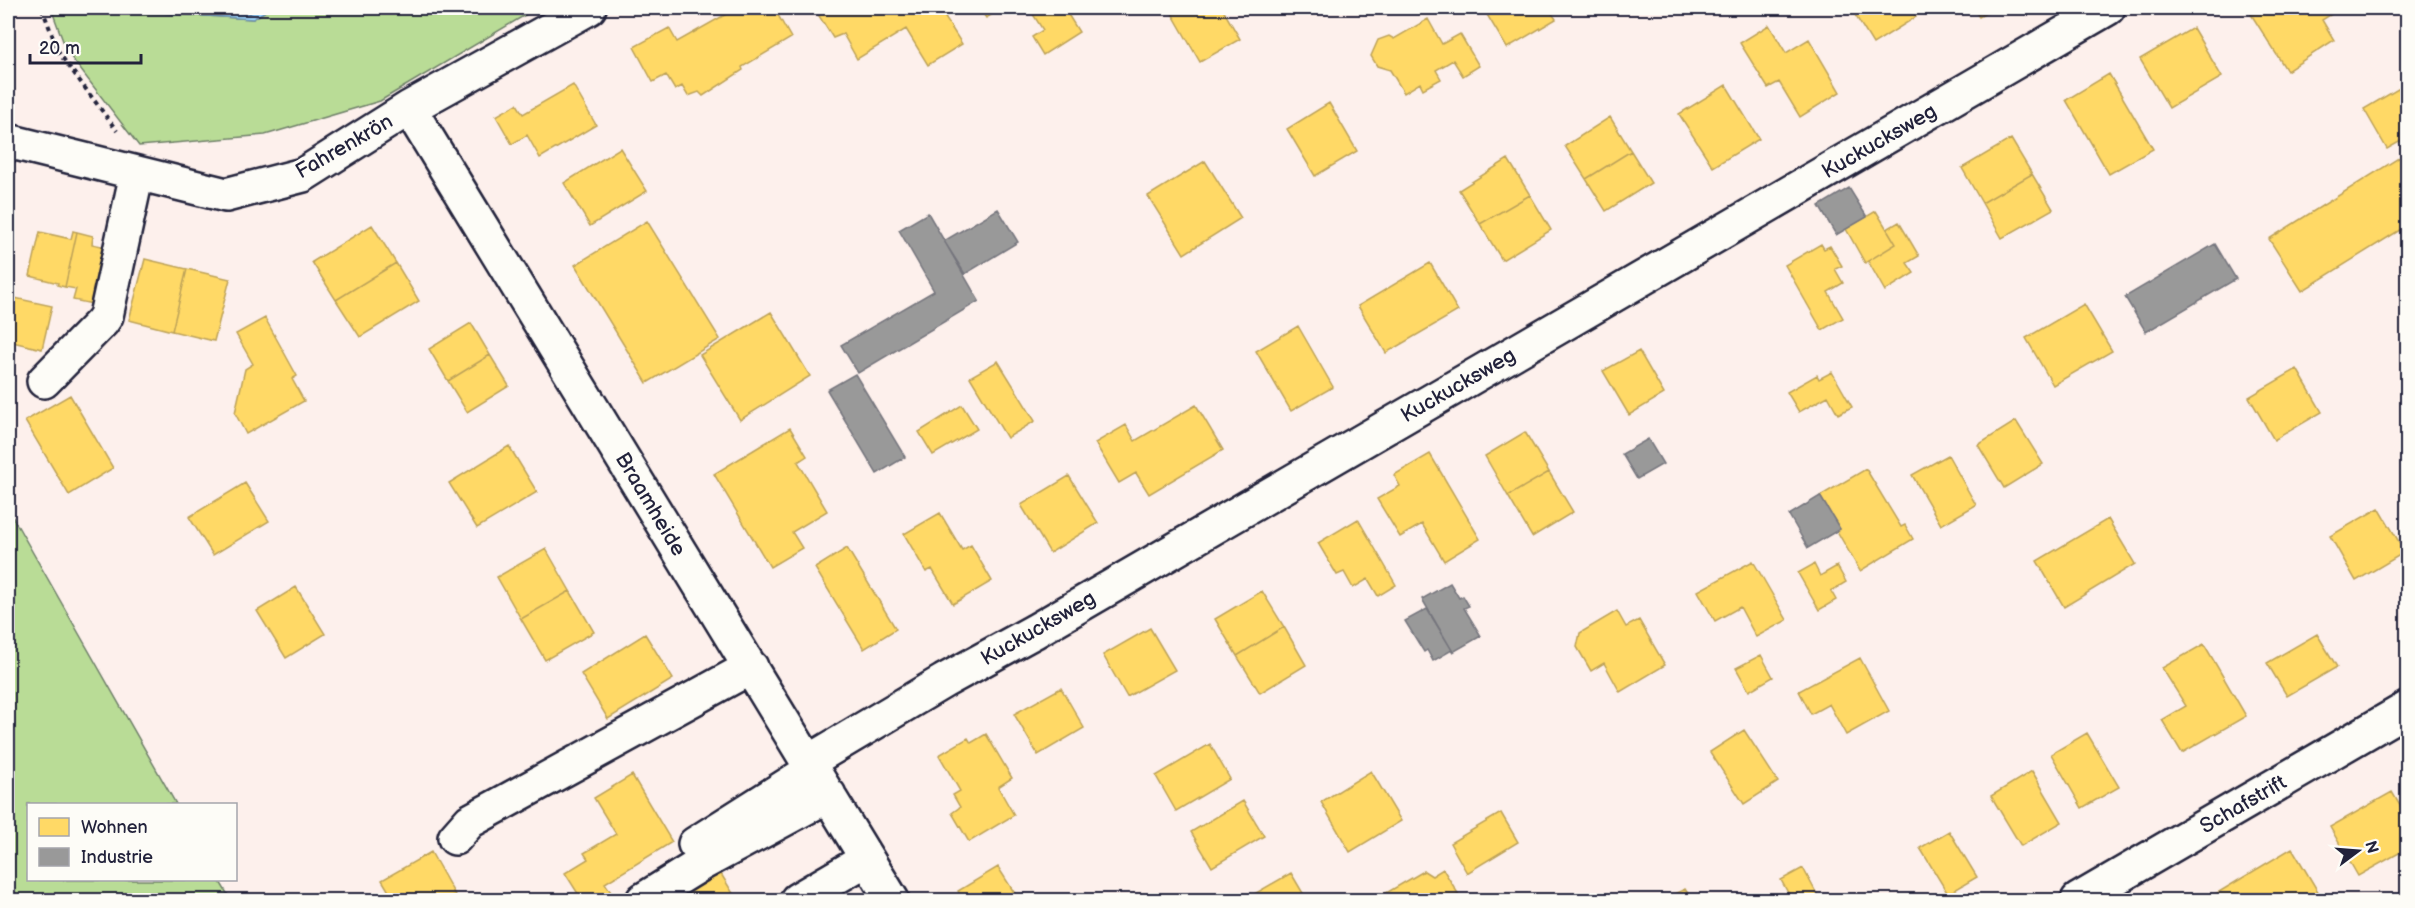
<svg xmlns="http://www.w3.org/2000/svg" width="2415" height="908" font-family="'Balsamiq Sans',sans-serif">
<rect width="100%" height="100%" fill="#fdf0ec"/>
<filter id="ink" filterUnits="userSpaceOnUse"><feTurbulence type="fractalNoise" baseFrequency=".0167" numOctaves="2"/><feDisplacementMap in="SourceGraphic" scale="12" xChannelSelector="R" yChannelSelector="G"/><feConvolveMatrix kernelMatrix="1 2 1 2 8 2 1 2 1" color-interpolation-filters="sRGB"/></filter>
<g filter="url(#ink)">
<path fill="#b9dc96" stroke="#6e7f68" stroke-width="1.5" d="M51,8H111L113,10L253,19L270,8H537L380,101L265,135L139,146L67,52Z
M8,509L176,804H28V880H219L231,900H8Z"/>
<path fill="#9dd7fd" stroke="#6c8faf" stroke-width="1.5" d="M111,8H270L253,19L113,10Z"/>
<path fill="#ffd966" stroke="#bda259" stroke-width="1.5" d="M737,8H774L791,38L742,67L743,70L703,96L699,92L688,96L682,86L675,90L666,75L653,82L634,47L669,28L677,42Z
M814,8H939L962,44L928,65L906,29L857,59L843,34L833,38Z
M979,8H1003L986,18Z
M1029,8H1064L1079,32L1043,55L1032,37L1043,30Z
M1169,8H1222L1240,39L1200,62Z
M1495,8H1548L1556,19L1507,48L1486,13Z
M1856,8H1911L1916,17L1873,44L1852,10Z
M1973,8H1995L1979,17Z
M2247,8H2341L2322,20L2334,40L2287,71Z
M1428,19L1442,44L1460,34L1479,66L1463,76L1453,60L1436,70L1441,79L1423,89L1420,83L1404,93L1390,70L1377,66L1371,56L1378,40L1389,36L1394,39Z
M1769,25L1786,53L1809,39L1840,92L1800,117L1779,82L1768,88L1740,43Z
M2193,28L2222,77L2169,108L2140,59Z
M2109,74L2153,149L2109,174L2066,100Z
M2408,83V137L2387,149L2364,109Z
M573,85L596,125L540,158L527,135L512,144L496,116L517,104L523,114Z
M1726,85L1759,139L1713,167L1679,114Z
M1329,103L1357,151L1315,176L1287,129Z
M1610,117L1631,151L1586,179L1565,146Z
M2011,139L2032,174L1982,203L1962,168Z
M620,148L647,191L590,226L564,183Z
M1631,151L1651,183L1606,211L1586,179Z
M2408,152V225L2302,291L2269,239Z
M1508,159L1530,195L1480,224L1459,190Z
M1205,161L1241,218L1184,254L1148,196Z
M2032,174L2053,209L2002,238L1982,203Z
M1530,195L1551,230L1502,260L1480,224Z
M1876,211L1896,244L1865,263L1846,229Z
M647,221L720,339L647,383L575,265Z
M1899,222L1919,256L1907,263L1914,273L1885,291L1868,261L1896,244L1887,229Z
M372,225L396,263L336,300L312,262Z
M73,231L77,232L65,287L57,285L58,283L30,276L40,232L71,239Z
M77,232L93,236L92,244L111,248L98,305L73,300L76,289L65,287Z
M1821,244L1824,249L1830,246L1842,266L1835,269L1843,283L1828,292L1843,318L1822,330L1785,265Z
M145,259L187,269L172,331L129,320Z
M396,263L419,301L360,337L336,300Z
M1430,263L1458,311L1386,353L1358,306Z
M187,269L230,279L214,341L172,331Z
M10,297L52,306L42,349L8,341V309Z
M2084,304L2112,351L2053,385L2026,338Z
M771,312L810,376L740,420L700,355Z
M265,318L297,376L292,379L304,401L246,434L235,413L245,369L253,364L236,334Z
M471,323L490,355L448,381L429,349Z
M1298,326L1333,387L1291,411L1256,351Z
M1639,351L1664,394L1629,415L1603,371Z
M490,355L509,386L467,412L448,381Z
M998,361L1035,421L1007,438L970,377Z
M2297,369L2322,412L2274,440L2249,397Z
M1832,372L1852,407L1838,414L1828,396L1799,412L1787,392L1817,375L1819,379Z
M70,395L113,468L69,495L25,421Z
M962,405L977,429L933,455L919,432Z
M1196,405L1223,450L1149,494L1136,473L1119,483L1095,443L1126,425L1135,441Z
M2016,421L2043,464L2004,488L1978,445Z
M790,428L807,456L798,462L827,511L792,532L802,548L770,567L714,474Z
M1525,432L1549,472L1508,496L1485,456Z
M509,446L537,492L477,528L449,483Z
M1430,454L1480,539L1444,561L1422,524L1400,537L1377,499L1400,486L1394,475Z
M1948,455L1976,505L1941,525L1912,475Z
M1866,469L1901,527L1905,525L1913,539L1860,571L1837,531L1840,529L1820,496Z
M1549,472L1573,512L1532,537L1508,496Z
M1069,476L1098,523L1050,553L1021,505Z
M245,483L269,521L213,555L189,517Z
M2379,508L2405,552L2356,581L2330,536Z
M940,513L962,550L971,545L992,581L953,604L932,569L926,572L904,534Z
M1358,519L1396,585L1378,596L1368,579L1353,588L1344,572L1337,575L1318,543Z
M2108,519L2135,564L2064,607L2037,561Z
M847,548L896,629L864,649L815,568Z
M546,549L570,591L521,619L497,577Z
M1753,561L1787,620L1756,637L1740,607L1715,621L1698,591Z
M1814,564L1820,576L1837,566L1846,582L1831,591L1836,600L1819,610L1798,573Z
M296,587L325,634L286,658L257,611Z
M570,591L594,632L545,660L521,619Z
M1262,591L1284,627L1237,656L1215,619Z
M1617,611L1626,627L1639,620L1665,665L1620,692L1604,663L1591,671L1577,647L1580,633Z
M1284,627L1306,665L1260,693L1237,656Z
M1150,628L1175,670L1127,697L1103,655Z
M645,634L673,679L608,719L581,674Z
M2317,634L2337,667L2287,696L2267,663Z
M2204,644L2246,716L2182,753L2162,720L2186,706L2162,668Z
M1761,655L1773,677L1749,691L1736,668Z
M1860,658L1889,711L1846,735L1829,704L1811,714L1799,691Z
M1061,688L1084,728L1038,755L1014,714Z
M1744,730L1778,782L1744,804L1710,752Z
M2087,733L2119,787L2082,808L2051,754Z
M986,734L1012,778L998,787L1014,815L969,842L952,813L960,807L953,795L960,791L939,755L968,738L971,743Z
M1210,744L1230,779L1176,811L1156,776Z
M1371,771L1401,821L1350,852L1321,802Z
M2032,771L2062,822L2021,846L1991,796Z
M632,775L672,842L605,883L616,900H582L565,873L588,859L584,853L616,834L594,798Z
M2392,792L2408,819V848L2358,876L2330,827Z
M1243,801L1264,836L1212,867L1191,832Z
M1501,813L1518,842L1467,873L1450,843Z
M1949,831L1977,877L1948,894L1920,848Z
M2292,848L2320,895L2311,900H2211L2209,898Z
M431,852L455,895L446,900H394L382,880Z
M998,867L1019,900H963L958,891Z
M1803,868L1820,900H1792L1781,880Z
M718,869L737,900H667Z
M1443,869L1462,900H1383L1381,896L1424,871L1432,876Z
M1291,873L1307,900H1244Z
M1685,889L1692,900H1662Z"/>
<path fill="#999" stroke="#75757d" stroke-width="1.5" d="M1849,188L1867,217L1836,235L1819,206Z
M998,209L1018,242L965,274L944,241Z
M928,213L979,301L858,373L841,345L934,291L899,230Z
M2215,244L2236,279L2146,332L2125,297Z
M855,374L905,457L877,474L827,390Z
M1648,439L1663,464L1637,479L1622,454Z
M1820,496L1840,529L1808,548L1789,515Z
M1450,583L1459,598L1463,596L1469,606L1464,608L1481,636L1453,652L1422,599Z
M1427,609L1452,650L1433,661L1427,650L1424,652L1405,621Z"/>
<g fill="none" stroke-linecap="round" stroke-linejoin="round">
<path stroke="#536a89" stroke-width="1.5" d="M161,8L250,13L259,8"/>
<g stroke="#22223b" stroke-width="38">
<path id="minor" d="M409,108L892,900
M8,141L226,195L303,175L409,108L589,8
M44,381L102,322L106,316L137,173
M808,762L944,681L1035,631L2108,8
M455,838L470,821L751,667
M695,844L813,769
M643,900L701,864L829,795
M797,900L867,859
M2078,900L2408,708"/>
</g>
<path stroke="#22223b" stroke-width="4" stroke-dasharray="4.5 4.5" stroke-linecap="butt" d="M42,8L59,53L117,131"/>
<use href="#minor" stroke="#fdfcf7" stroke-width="33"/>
</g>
</g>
<g text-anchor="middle" stroke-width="6" stroke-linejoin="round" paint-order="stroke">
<g font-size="21" fill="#22223b" stroke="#fdfcf7">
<text transform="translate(1879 141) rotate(-30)" y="7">Kuckucksweg</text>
<text transform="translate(344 146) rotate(-30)" y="7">Fahrenkrön</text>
<text transform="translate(1458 385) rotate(-30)" y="7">Kuckucksweg</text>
<text transform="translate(651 504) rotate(59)" y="7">Braamheide</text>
<text transform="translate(1038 628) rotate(-30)" y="7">Kuckucksweg</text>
<text transform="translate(2243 804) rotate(-30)" y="7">Schafstrift</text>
</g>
</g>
<rect width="2415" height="908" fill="none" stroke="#fdfcf7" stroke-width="30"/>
<rect x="15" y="15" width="2385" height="878" fill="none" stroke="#22223b" stroke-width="2" filter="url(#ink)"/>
<rect x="27" y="803" width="210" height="78" fill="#fdfcf7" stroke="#a5a5ac" stroke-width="1.5"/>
<rect x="39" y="818" width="30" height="18" fill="#ffd966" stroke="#a5a5ac" stroke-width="1.5"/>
<text x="81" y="833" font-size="18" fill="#22223b">Wohnen</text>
<rect x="39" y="848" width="30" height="18" fill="#999999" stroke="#a5a5ac" stroke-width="1.5"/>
<text x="81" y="863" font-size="18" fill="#22223b">Industrie</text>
<g transform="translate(2358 851) rotate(74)" stroke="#fdfcf7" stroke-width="4.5" paint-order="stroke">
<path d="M0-4.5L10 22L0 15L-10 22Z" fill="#22223b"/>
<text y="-9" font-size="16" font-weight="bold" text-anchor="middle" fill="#22223b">N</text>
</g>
<path d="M30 54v9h111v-9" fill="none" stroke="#22223b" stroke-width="3"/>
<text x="39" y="54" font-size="18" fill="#22223b" stroke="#fdfcf7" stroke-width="4.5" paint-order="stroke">20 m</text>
</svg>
